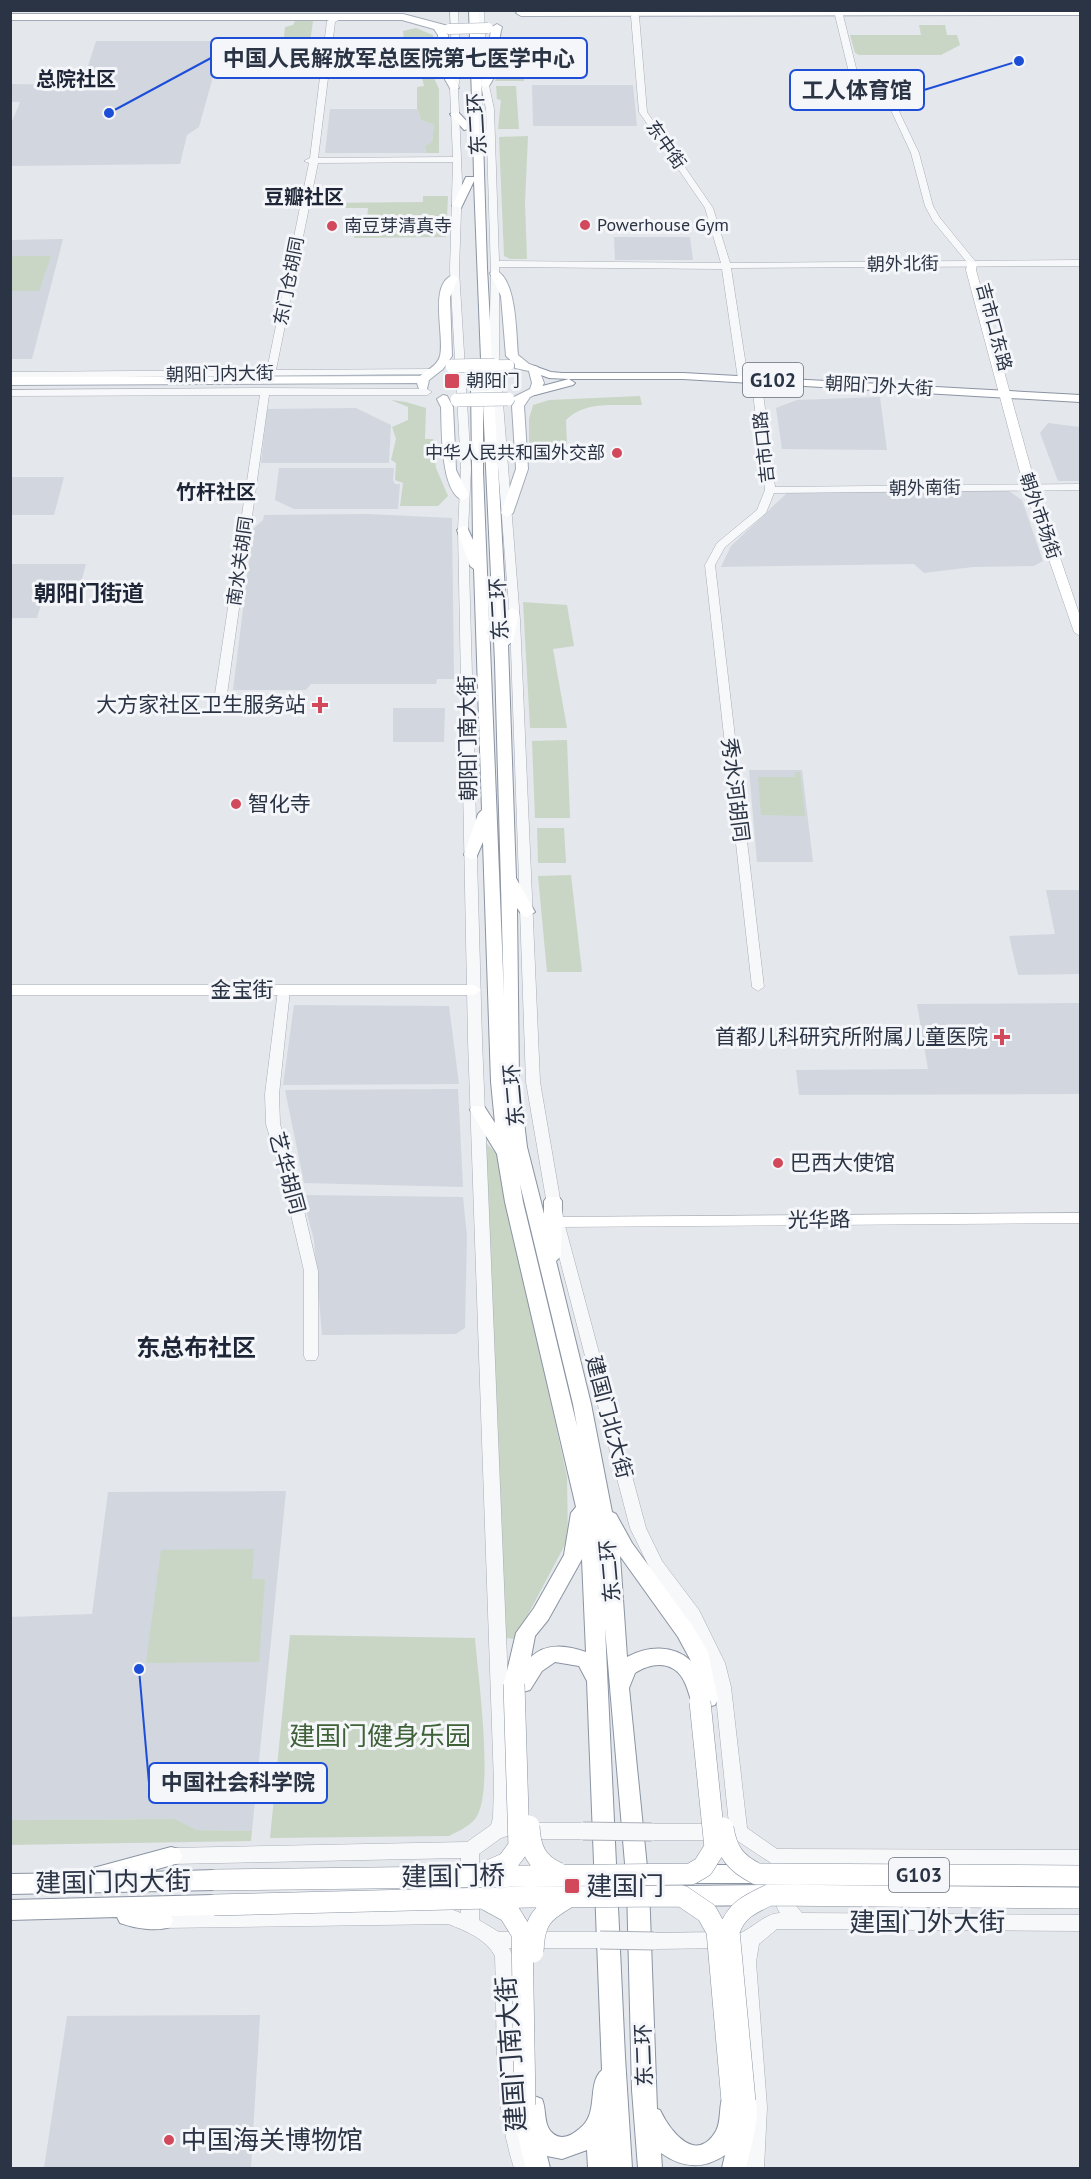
<svg xmlns="http://www.w3.org/2000/svg" width="1091" height="2179" font-family="'PT Sans','Noto Sans SC',sans-serif">
<rect width="100%" height="100%" fill="#e4e7ec"/>
<path fill="#d2d6de" d="M96,41H223L199,127L187,135L180,164L11,166V124L20,102H11V84L82,85Z
M532,85H633L637,126H533Z
M330,109H417L421,120L434,125L432,142L425,146L426,153H325Z
M614,237H690L693,260H615Z
M63,239L32,359H11L10,240Z
M880,397L887,450L782,449L776,408L797,400Z
M356,408L391,425L389,463H261L267,409Z
M1048,423L1080,427V481H1058L1040,433Z
M279,468H394L393,480L395,484H400L398,509H294L275,500Z
M11,477H64L54,515H11Z
M1009,491L1022,500L1043,561L1034,566L973,567L924,573L914,564L721,567L731,546L788,492Z
M367,514L452,518L454,679H437L436,684H311L306,690H233L253,529L263,520L264,515Z
M11,564H86L76,601H42L37,618H11Z
M393,708H445L444,742H393Z
M749,770H802L813,862H757Z
M1046,890H1080V974L1018,975L1009,936L1055,934Z
M1080,1003V1094L799,1095L796,1070L928,1069L917,1004Z
M294,1005L449,1006L459,1084L283,1085Z
M458,1089L463,1187L304,1183L285,1090Z
M302,1195L463,1197L467,1236L465,1328L456,1334L322,1335L314,1240Z
M286,1491L252,1831L197,1830L175,1819L11,1820L10,1617L92,1614L108,1492Z
M260,2015L251,2168H44L67,2016Z"/>
<path fill="#c9d6c5" d="M295,21H313L308,57L282,58L285,27L293,25Z
M919,25H945L947,35H957L960,45L941,55H859L855,53L850,35H921Z
M416,28L433,35L434,60L432,53L409,52L410,42L404,41L403,31Z
M412,54H427L429,61L434,63V78L439,89V153H426L425,146L432,142L434,125L421,120L417,108V87L424,86L422,78L411,75Z
M501,60H527L524,81H495Z
M496,86H516L519,129H498L501,100L497,99Z
M528,136L525,203L527,259H510L504,256L499,137Z
M423,196H448L446,237L354,238L355,218L367,217L368,208H316V203L423,202Z
M13,256H51L39,291H11V263Z
M640,396L642,405C616,406 585,400 566,420L567,446L529,447V419L533,405L549,400Z
M391,400L406,402L426,408L425,439H433L439,458L435,461L436,468L448,496L438,506H400L403,483L395,480L396,463L391,460L396,439L392,427L408,420V407Z
M523,602L567,605L574,646L553,649L567,728H530Z
M567,740L570,818H535L532,741Z
M795,772H800L805,816L761,815L758,777H795Z
M537,828H564L566,863H538Z
M571,875L582,972H547L538,876Z
M485,1142L497,1154L567,1477L568,1539L515,1639L505,1638Z
M254,1549L252,1579H265L259,1662L146,1663L161,1550Z
M290,1635L475,1638C478,1676 493,1783 478,1814C473,1825 459,1831 449,1836L270,1838Z
M175,1819L197,1830L252,1831L251,1841L11,1845V1820Z"/>
<g fill="none" stroke-linecap="round" stroke-linejoin="round">
<g stroke="#a9aeb7" stroke-width="1">
<path id="tertiary" d="M450,10H458L461,73L458,88L462,182L459,270L471,468L468,530L482,1040L512,1783L509,1824L513,1830L510,1835L501,1838L479,1854V1920L499,1932H600L606,1934L609,1940L606,1946L600,1948H509L513,1956L518,2091L526,2143L534,2168H514C492,2100 498,2028 495,1956C486,1939 466,1931 448,1924L162,1928L156,1926L153,1920L156,1914L162,1912L448,1908L461,1913V1858L171,1864L165,1861L162,1856L165,1851L171,1848L467,1842L491,1825L493,1818L494,1783L468,1040L458,530L461,468L450,270L453,162L318,163L276,370L430,369L435,372L433,374L10,378V372L267,370L309,163L304,161L310,158L327,21L340,15L344,17L335,22L318,158L453,157L450,88L453,73Z
M476,10H484L487,76L494,109L499,261L721,263L705,208L639,112L631,16L635,14L639,16L647,112L713,208L730,263L966,261L933,221L925,206L911,153L889,106L853,89L835,15L839,13L843,15L861,88L896,105L919,153L933,206L940,218L975,261L1080,260V266L731,268L748,379L743,382L738,379L722,269L499,267V352L520,620L540,1082L564,1222L646,1528L662,1561L699,1610L725,1663L731,1687L747,1828L777,1849L1080,1850V1866L774,1865L736,1840H652L646,1837L643,1832L646,1827L652,1824H729L715,1687L709,1663L687,1619L650,1569L630,1528L550,1222L526,1082L510,620L489,352L491,273L486,109L479,76Z
M757,382L762,385L775,487L1080,484V490L774,493L766,513L725,547L715,565L764,987L758,991L752,987L705,565L717,543L757,510L765,490L752,385Z
M259,388L427,389L432,392L427,395H269L227,694L221,697L215,694L260,395L10,396V390Z
M284,986L290,990L279,1094L280,1124L299,1189L318,1271V1356L316,1360H306L304,1356V1271L285,1189L266,1124L265,1094L278,990Z
M523,1823H583L589,1826L592,1831L589,1836L583,1839H523L517,1836L514,1831L517,1826Z
M783,1879L789,1881L793,1902L802,1913L1080,1915V1931L777,1929L759,1944L756,1962L767,2107L764,2168H744L747,2107L738,1962L740,1947L735,1940L738,1934C752,1929 765,1913 780,1913C774,1904 772,1891 777,1881Z
M724,1932L730,1934L733,1940L730,1946L724,1948L654,1949L648,1947L645,1941L648,1935L654,1933Z"/>
</g>
<g stroke="#a9aeb7" stroke-width="1">
<path id="secondary" d="M968,261L977,263L976,270L1036,487L1080,616V636L1074,632L1024,487L966,270Z
M10,985H474L481,990L474,995H10Z
M1080,1213V1223L557,1227L551,1226L549,1222L551,1218L557,1217Z"/>
</g>
<g stroke="#a3abb8" stroke-width="2">
<path id="primary" d="M520,10H1080V15L521,16L516,13Z
M10,14H403L452,27V31H445L448,35V67L459,88L451,90L438,67V35L434,29L402,20H10Z
M497,24L502,27C495,50 504,64 489,86L486,87L481,84C494,65 486,47 492,27Z
M495,270C517,278 516,335 518,355L529,364L538,367L544,383L539,393L530,397L524,406L528,469L513,513L507,517L501,513L516,469L512,406L515,401L512,398L530,389L532,383L529,371L515,368V364L506,356L501,296L490,273Z
M453,275L458,278L450,297L452,356L443,369L429,380L427,389H419L417,383L10,385V377L420,376C427,370 438,365 440,356C445,336 428,284 453,275Z
M443,395L447,396L453,407L456,470L469,496L463,500C440,493 442,427 441,407L437,399Z"/>
</g>
<g stroke="#8b94a3" stroke-width="2">
<path id="trunk" d="M469,10H479L487,268L506,611L512,608L519,612L513,641L508,645L516,878L535,912L527,917L522,915L517,908L519,1080L527,1147L544,1214V1201L547,1197H559L562,1201L561,1256L556,1261L591,1404L612,1512L616,1514L632,1543L692,1625L708,1652L718,1699L715,1705L708,1707L692,1702C689,1696 688,1689 685,1683C675,1660 652,1662 635,1673L629,1688L649,1887L657,2109L660,2110C670,2131 696,2165 716,2131C722,2120 718,2105 724,2093L732,2090L738,2093L745,2090L753,2093C763,2114 750,2147 746,2168H722L725,2155C703,2170 682,2168 661,2153L662,2168H638L632,2090L627,1887L605,1628L625,2057L632,2168H588L587,2150L562,2159L547,2156L550,2168H526L515,2124L519,2116L522,2115L526,2099L534,2096L542,2099C546,2108 544,2118 548,2127C550,2132 556,2137 562,2137C569,2137 574,2133 579,2129C600,2114 586,2084 602,2070L587,1681L579,1666L555,1662L542,1671L530,1690L523,1692L507,1690L504,1684L516,1633L534,1608L564,1555L571,1513L576,1507L505,1202L497,1154L470,1110L472,1106H484L495,1123L491,1082L483,842L476,858L471,859L464,855L478,814L482,810L474,569L470,566L457,530L463,526L467,527L473,540L471,386L477,382L482,385L474,181L461,208L452,206L466,177H474L473,128L464,130L450,114L458,112L473,128ZM483,403L495,662L504,998L483,471ZM520,1184L573,1404L577,1426L523,1202ZM620,1556L678,1637L691,1661C673,1644 647,1646 627,1657ZM582,1559L586,1652C567,1646 547,1642 531,1657L535,1636L548,1620Z
M534,366L551,372L562,373H683L1080,395V402L683,379H569L575,383L573,385L535,395L531,393V389L569,379L549,378L530,371L528,369Z
M171,1847L179,1849L182,1856L179,1863L147,1872L215,1870L223,1873L226,1880L223,1887L215,1890L10,1894V1874L88,1873L89,1869L97,1867Z
M691,1865H757L765,1867L768,1874L765,1881L757,1883H691L683,1881L680,1874L683,1867Z
M768,1885L776,1888L779,1895L776,1902L768,1905L682,1906L674,1903L671,1896L674,1889L682,1886Z
M214,1895L222,1898L225,1905L222,1912L214,1915L171,1916L173,1920L170,1927C156,1932 134,1928 120,1923L117,1917L10,1920V1900Z"/>
</g>
<use href="#tertiary" fill="#f7f8fa" fill-rule="evenodd"/>
<use href="#secondary" fill="#fff" fill-rule="evenodd"/>
<use href="#primary" fill="#fff" fill-rule="evenodd"/>
<use href="#trunk" fill="#fff" fill-rule="evenodd"/>
<g stroke="#a9aeb7" stroke-width="19" stroke-linecap="butt">
<path id="tertiary-bridge" d="M583,1831L652,1832
M600,1940L654,1941"/>
</g>
<g stroke="#a3abb8" stroke-width="11" stroke-linecap="butt">
<path id="primary-bridge-far1" d="M449,29L488,28
M452,366L509,365"/>
</g>
<g stroke="#a3abb8" stroke-width="14" stroke-linecap="butt">
<path id="primary-bridge" d="M452,366L495,365
M457,400L508,399"/>
</g>
<g stroke="#8b94a3" stroke-width="22" stroke-linecap="butt">
<path id="trunk-bridge" d="M529,1826C530,1849 536,1863 558,1873
M723,1828C727,1852 735,1863 757,1874L1080,1876
M486,1872L507,1863L519,1847L514,1684
M215,1880L691,1874L703,1867L715,1848L700,1702
M487,1900L509,1912L522,1933L525,2105
M214,1905L529,1897L682,1896L707,1913L717,1931L732,2101
M533,1952C534,1921 541,1913 567,1898
M745,2101L729,1931C736,1910 750,1904 769,1895L1080,1898"/>
</g>
<use href="#tertiary-bridge" stroke="#f7f8fa" stroke-width="17"/>
<use href="#primary-bridge-far1" stroke="#fff" stroke-width="10"/>
<use href="#primary-bridge" stroke="#fff" stroke-width="13"/>
<use href="#trunk-bridge" stroke="#fff" stroke-width="21"/>
</g>
<g fill="#d1495b" stroke="#f4f6f9" stroke-width="2">
<circle cx="585" cy="225" r="6"/>
<circle cx="332" cy="226" r="6"/>
<rect x="444" y="373" width="16" height="16" rx="3"/>
<circle cx="617" cy="453" r="6"/>
<path d="M317 696h6v6h6v6h-6v6h-6v-6h-6v-6h6z"/>
<circle cx="236" cy="804" r="6"/>
<path d="M999 1028h6v6h6v6h-6v6h-6v-6h-6v-6h6z"/>
<circle cx="778" cy="1163" r="6"/>
<rect x="564" y="1878" width="16" height="16" rx="3"/>
<circle cx="169" cy="2140" r="6"/>
</g>
<g text-anchor="middle" stroke-width="6" stroke-linejoin="round" paint-order="stroke">
<g font-size="18" fill="#2b3445" stroke="#f4f6f9">
<text transform="translate(666 145) rotate(55)" y="6">东中街</text>
<text transform="translate(903 264) rotate(-1)" y="6">朝外北街</text>
<text transform="translate(289 281) rotate(-79)" y="6">东门仓胡同</text>
<text transform="translate(994 327) rotate(75)" y="6">吉市口东路</text>
<text transform="translate(220 374) rotate(-1)" y="6">朝阳门内大街</text>
<text transform="translate(879 386) rotate(3)" y="6">朝阳门外大街</text>
<text transform="translate(764 447) rotate(-96)" y="6">吉市口路</text>
<text transform="translate(925 488) rotate(-1)" y="6">朝外南街</text>
<text transform="translate(1040 516) rotate(71)" y="6">朝外市场街</text>
<text transform="translate(240 561) rotate(-82)" y="6">南水关胡同</text>
</g>
<g font-size="18" fill="#2b3445" stroke="#f4f6f9" text-anchor="start">
<text x="597" y="231">Powerhouse Gym</text>
<text x="344" y="232">南豆芽清真寺</text>
<text x="466" y="387">朝阳门</text>
<text x="605" y="459" text-anchor="end">中华人民共和国外交部</text>
</g>
<g font-size="20" font-weight="bold" fill="#1d2536" stroke="#f4f6f9">
<text x="76" y="86">总院社区</text>
<text x="304" y="204">豆瓣社区</text>
<text x="216" y="499">竹杆社区</text>
</g>
<g fill="#f4f6f9" stroke="#676e7b" stroke-width="1.5">
<rect x="743" y="363" width="60" height="34" rx="4.5"/>
<rect x="889" y="1858" width="60" height="34" rx="4.5"/>
</g>
<g font-size="20" font-weight="bold" fill="#2b3445">
<text x="773" y="387">G102</text>
<text x="919" y="1882">G103</text>
</g>
<g font-size="21" fill="#2b3445" stroke="#f4f6f9">
<text transform="translate(477 124) rotate(-93)" y="7">东二环</text>
<text transform="translate(499 609) rotate(-93)" y="7">东二环</text>
<text transform="translate(468 738) rotate(-91)" y="7">朝阳门南大街</text>
<text transform="translate(735 790) rotate(83)" y="7">秀水河胡同</text>
<text x="242" y="997">金宝街</text>
<text transform="translate(514 1095) rotate(-95)" y="7">东二环</text>
<text transform="translate(287 1173) rotate(75)" y="7">艺华胡同</text>
<text transform="translate(819 1220) rotate(-1)" y="7">光华路</text>
<text transform="translate(609 1417) rotate(75)" y="7">建国门北大街</text>
<text transform="translate(610 1571) rotate(-95)" y="7">东二环</text>
<text transform="translate(644 2055) rotate(-92)" y="7">东二环</text>
</g>
<g font-size="21" fill="#2b3445" stroke="#f4f6f9" text-anchor="end">
<text x="306" y="712">大方家社区卫生服务站</text>
<text x="248" y="811" text-anchor="start">智化寺</text>
<text x="988" y="1044">首都儿科研究所附属儿童医院</text>
<text x="790" y="1170" text-anchor="start">巴西大使馆</text>
</g>
<g font-size="22" font-weight="bold" fill="#1d2536" stroke="#f4f6f9">
<text x="89" y="601">朝阳门街道</text>
</g>
<g font-size="24" font-weight="bold" fill="#1d2536" stroke="#f4f6f9">
<text x="196" y="1356">东总布社区</text>
</g>
<g font-size="26" fill="#3f6138" stroke="#f4f6f9">
<text x="380" y="1745">建国门健身乐园</text>
</g>
<g font-size="26" fill="#2b3445" stroke="#f4f6f9">
<text transform="translate(453 1876) rotate(-1)" y="9">建国门桥</text>
<text transform="translate(113 1882) rotate(-1)" y="9">建国门内大街</text>
<text x="927" y="1931">建国门外大街</text>
<text transform="translate(511 2054) rotate(-94)" y="9">建国门南大街</text>
</g>
<g font-size="26" fill="#2b3445" stroke="#f4f6f9" text-anchor="start">
<text x="586" y="1895">建国门</text>
<text x="181" y="2149">中国海关博物馆</text>
</g>
</g>
<path fill="none" stroke="#1d4ed8" stroke-width="2" d="M109 113L211 58M1019 61L924 90M139 1669L149 1783"/>
<g fill="#1d4ed8" stroke="#f4f6f9" stroke-width="2">
<circle cx="109" cy="113" r="6"/>
<circle cx="1019" cy="61" r="6"/>
<circle cx="139" cy="1669" r="6"/>
</g>
<g fill="#f4f6f9" stroke="#1d4ed8" stroke-width="2">
<rect x="211" y="38" width="376" height="40" rx="6"/>
<rect x="790" y="70" width="134" height="40" rx="6"/>
<rect x="149" y="1763" width="178" height="40" rx="6"/>
</g>
<g font-size="22" text-anchor="middle" font-weight="bold" fill="#2b3445">
<text x="399" y="66">中国人民解放军总医院第七医学中心</text>
<text x="857" y="98">工人体育馆</text>
<text x="238" y="1790">中国社会科学院</text>
</g>
<rect width="1091" height="2179" fill="none" stroke="#2b3445" stroke-width="24"/>
</svg>
